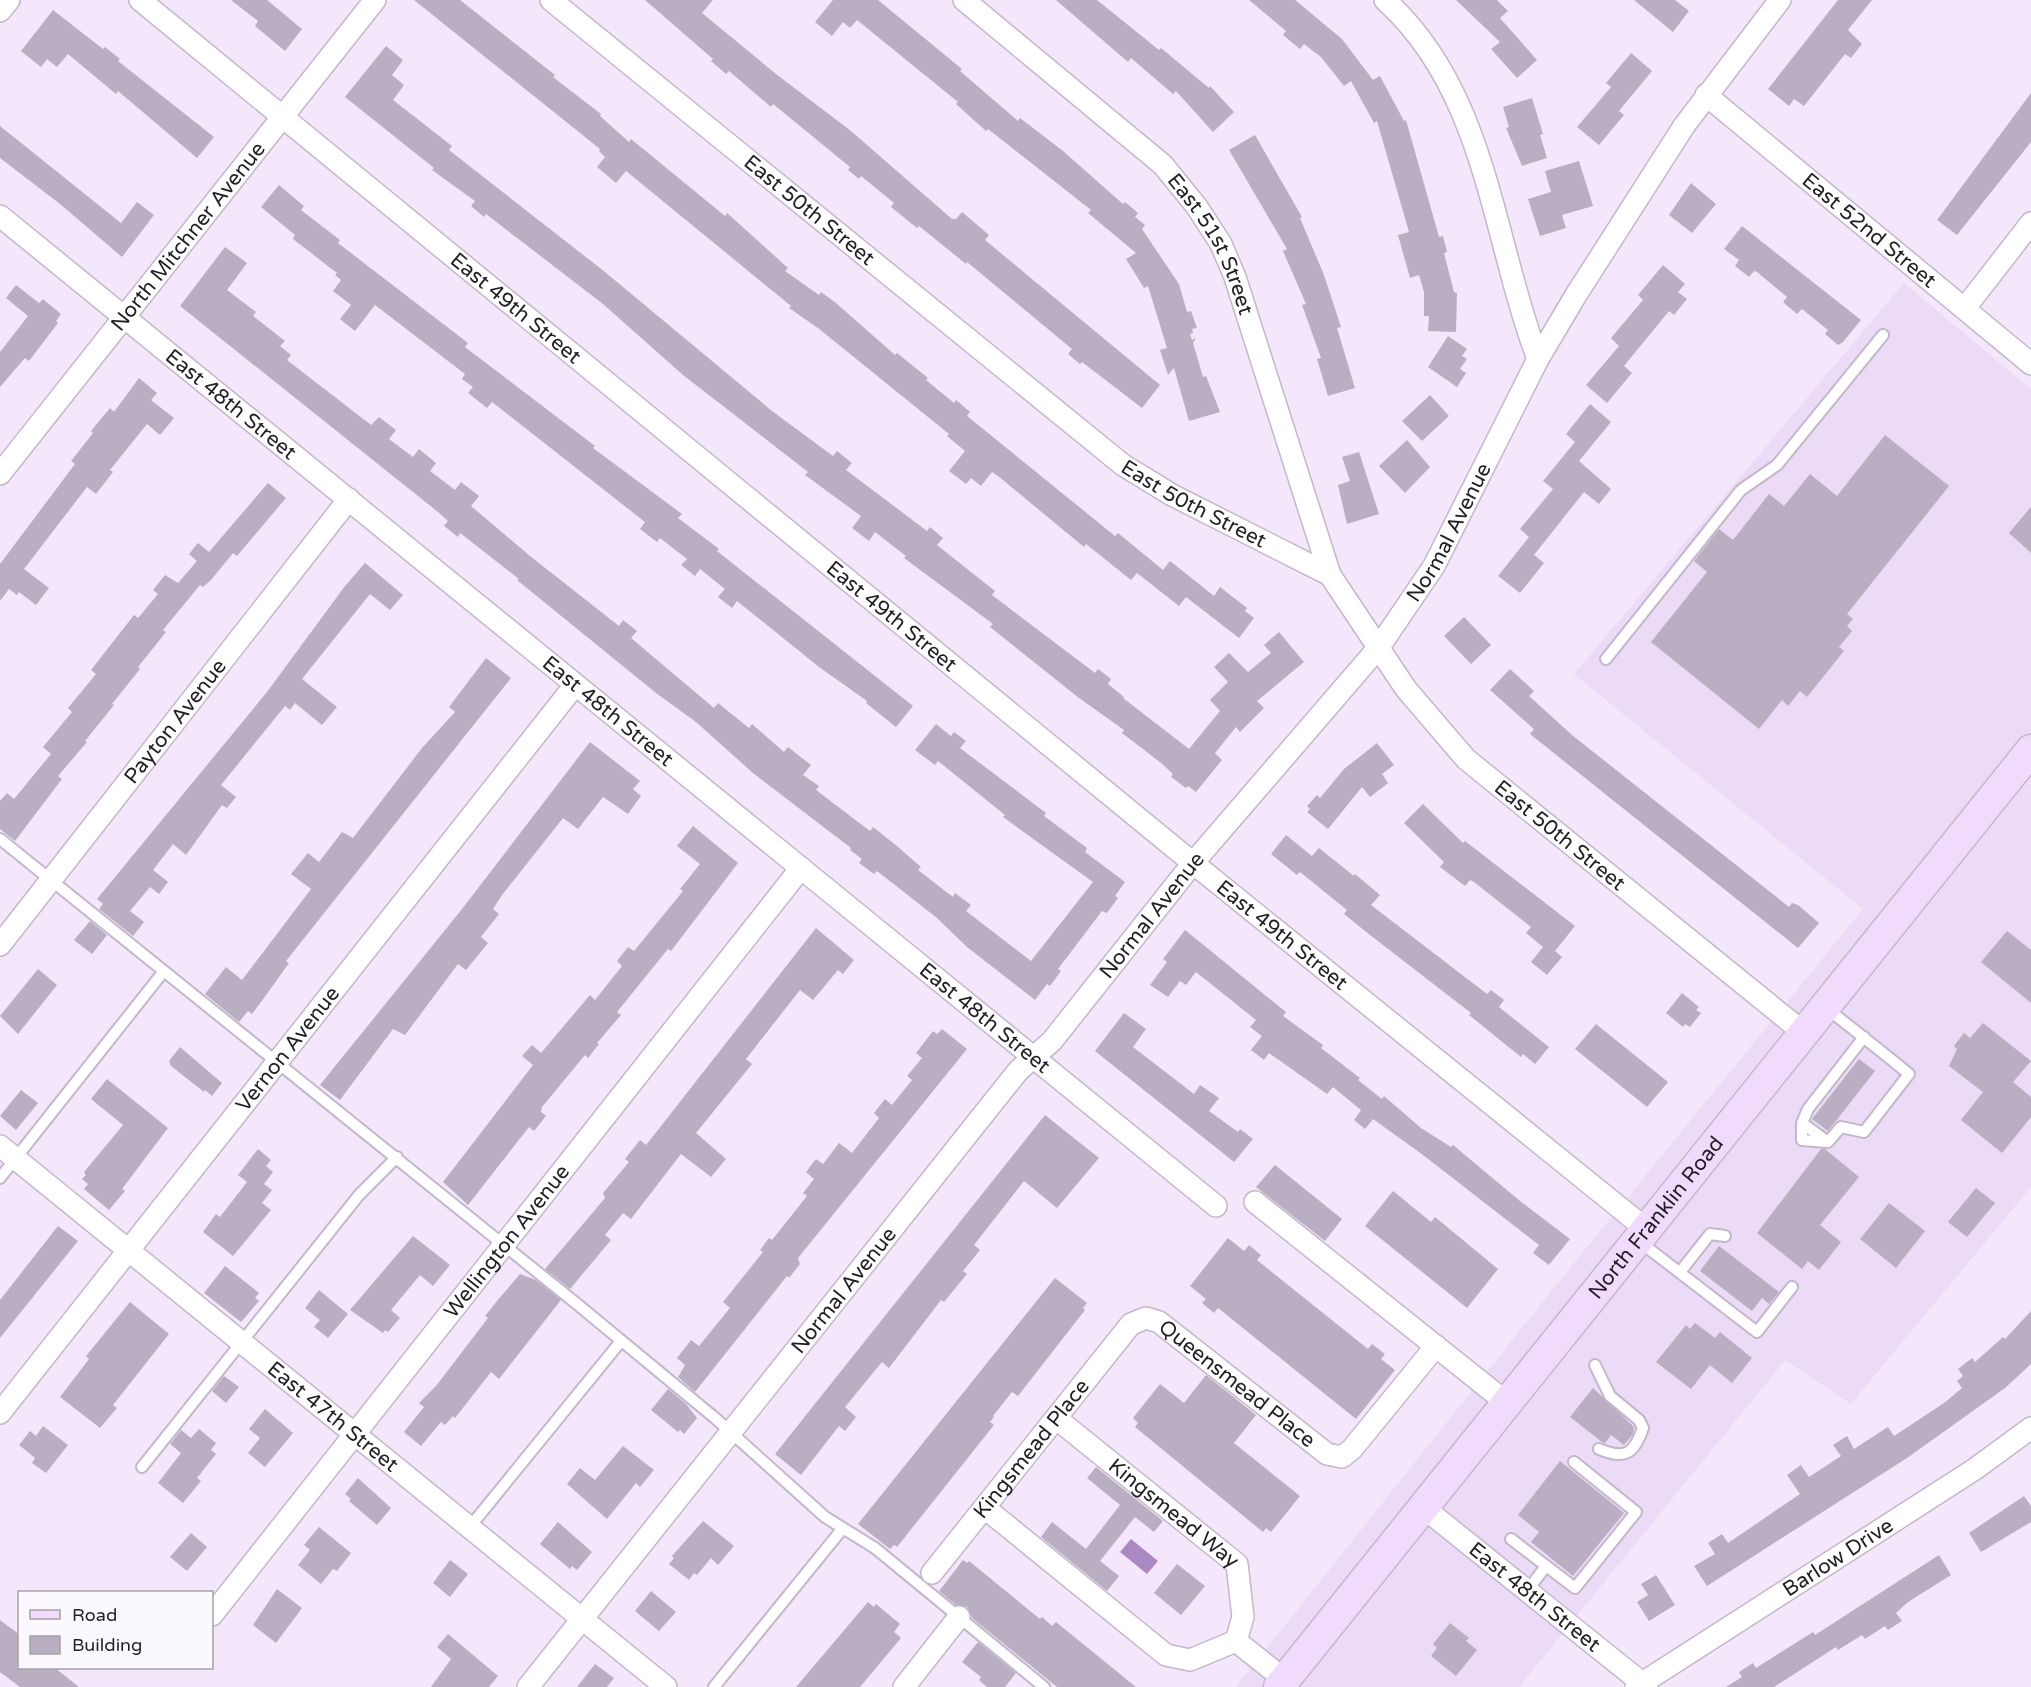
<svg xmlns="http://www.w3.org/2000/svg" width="2031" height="1687" font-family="'Varela Round',sans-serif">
<rect width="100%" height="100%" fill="#f4e7fc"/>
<path fill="#ebdbf6" d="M1904,283L2031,389V1187L1851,1404L1785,1360L1519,1687H1236L1548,1295L1863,909L1574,674Z"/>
<path fill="#ac88c3" d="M1131,1539L1158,1561L1147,1574L1120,1552Z"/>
<path fill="#baaec2" d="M231,0H267L302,29L285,51L255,26L258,21Z
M414,0H460L555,75L553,77L601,114L600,116L629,142L631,139L725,216L727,213L788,268L785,271L819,295L821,292L836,303L895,355L897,353L928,378L926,380L954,403L956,400L970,412L967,416L1115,536L1118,533L1163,570L1170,561L1214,596L1220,587L1247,608L1245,611L1254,618L1239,638L1186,597L1179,606L1137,573L1131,580L1086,544L1084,547L998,476L992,472L981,486L971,478L966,484L949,471L965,451L947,436L949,434L818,328L789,308L791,306L626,171L616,183L597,167L605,157L599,151L600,149Z
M645,0H713L702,13L776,74L851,131L952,219H956L962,212L989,235L985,240L1160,385L1142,408L1082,362L1080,364L1068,354L1072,349L1025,310L967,262L966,264L919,226L917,228L891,207L894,203L861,176L859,179L848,170L850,167L773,104L771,107L729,71L726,74L711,61L713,59Z
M833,0H878L962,69L960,71L1018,121L1020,118L1063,151L1123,204L1125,202L1138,213L1135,217L1145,225L1142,229L1179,284L1187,312L1191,311L1197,328L1192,329L1193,333L1190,334L1192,340L1196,338L1193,343L1203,377L1206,376L1220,412L1189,421L1174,368L1168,375L1160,350L1167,348L1148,286L1144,288L1126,259L1136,253L1088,213L1091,210L988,129L986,131L956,104L958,102L857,20L850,28L843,22L832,36L815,22Z
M1056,0H1097L1159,50L1161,48L1209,88L1210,86L1234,112L1213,132L1176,91L1173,94L1131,58L1128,62Z
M1249,0H1295L1342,39L1373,80L1380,76L1404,121L1406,120L1439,237L1443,236L1447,252L1444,253L1454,292L1457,293L1456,332L1428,331L1429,316H1424V292L1419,275L1410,278L1398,235L1409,232L1377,121L1374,123L1351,81L1344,86L1321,57L1304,44L1300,49L1283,35L1286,31Z
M1456,0H1497L1508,11L1500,18L1537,60L1517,78L1491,49L1500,42Z
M1634,0H1675L1689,11L1673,32Z
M1838,0H1872L1848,30L1862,44L1851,58L1845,54L1804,106L1794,99L1789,106L1768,89Z
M53,10L103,49L105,47L120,59L118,61L214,137L197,158L118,91L116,94L68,54L57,67L47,59L41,67L21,51Z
M386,46L403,60L392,75L404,85L393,100L452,146L449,150L605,272L772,411L833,456L837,451L852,463L846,470L927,531L930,527L943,538L937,545L995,591L992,595L1095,673L1098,669L1111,679L1108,684L1124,697L1123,698L1189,749L1220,711L1210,700L1228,682L1214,667L1229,653L1248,672L1271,653L1264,645L1279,632L1304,662L1257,701L1264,708L1240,732L1236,727L1215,753L1222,760L1196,792L1188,786L1186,788L1171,777L1173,774L1161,763L1122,733L1124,730L1079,698L990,627L993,624L904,558L906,556L875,532L869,541L852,528L861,516L805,475L808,472L683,375L603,304L486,214L484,217L471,206L475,201L432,170L434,168L345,97Z
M1631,53L1652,71L1619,111L1624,115L1599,145L1577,127L1611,87L1606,83Z
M2031,93V142L1957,235L1937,220Z
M1532,98L1543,134L1540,135L1547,158L1522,166L1506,128L1509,127L1503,107Z
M0,126L121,223L137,202L154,215L122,257L60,204L0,158Z
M1255,135L1302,217L1300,218L1324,275L1341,327L1337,328L1355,388L1328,396L1317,359L1321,358L1302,305L1306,304L1283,251L1287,249L1229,150Z
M1579,161L1593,206L1562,215L1566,228L1540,236L1528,199L1551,192L1545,171Z
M1691,183L1716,204L1692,233L1669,215Z
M279,185L304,206L301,210L340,240L338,243L468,343L465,347L595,446L593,448L682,514L678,518L719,549L717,551L913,706L896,727L866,703L867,701L819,667L737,601L732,608L718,597L725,589L700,569L695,576L681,565L687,559L660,538L657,542L640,529L645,522L492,402L487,408L468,393L473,387L462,379L465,374L375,305L355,331L340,319L351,305L333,291L341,280L335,275L337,273L293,239L295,235L261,207Z
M1742,226L1861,320L1843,342L1838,345L1825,334L1828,330L1802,309L1797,314L1783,302L1787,297L1757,272L1754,271L1749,277L1735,266L1739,260L1724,249Z
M225,247L247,263L227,290L256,312L253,316L285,341L280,346L291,355L287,360L371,425L379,417L396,430L389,439L413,457L419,449L436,463L430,471L455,490L461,482L479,496L471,506L530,556L619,626L623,620L637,631L631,638L714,708L718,703L749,728L752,724L784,752L788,747L811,765L803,775L819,786L816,790L870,831L873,827L897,846L921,867L918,870L953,897L955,893L971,905L966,911L1031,961L1093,882L1003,817L1005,815L938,761L935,765L915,750L936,724L951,736L954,732L966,741L960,748L1046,813L1044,816L1087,848L1085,852L1125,882L1115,896L1118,898L1107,913L1102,911L1058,969L1061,971L1050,986L1047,984L1035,1000L967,947L937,918L877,871L874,874L859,863L862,859L850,850L851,848L753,773L696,722L656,693L517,580L519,579L460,533L458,537L444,526L448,521L438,512L180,306Z
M1663,265L1685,284L1678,292L1687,299L1674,315L1669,311L1624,366L1632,373L1607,403L1586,385L1619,346L1611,338L1643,300L1638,295Z
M16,285L39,303L43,299L61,314L56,321L58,323L29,361L25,358L0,387V352L28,316L6,298Z
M1448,336L1467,349L1462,356L1467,359L1460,369L1466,373L1457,387L1428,367Z
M139,378L157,393L151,400L174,418L160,435L147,424L110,470L113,472L96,494L87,487L24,569L49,588L36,605L19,592L17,595L9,589L0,601V564L75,464L71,461L93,433L91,431L110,408L114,412Z
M1430,395L1449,416L1422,441L1402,421Z
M1590,404L1611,422L1579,461L1611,489L1599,504L1584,492L1534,555L1544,563L1520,593L1498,576L1529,537L1520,529L1553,489L1543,481L1575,442L1566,434Z
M1885,435L1949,486L1847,614L1853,619L1847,626L1852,631L1839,647L1844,651L1807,697L1800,691L1788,706L1782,700L1759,729L1651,642L1707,572L1694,561L1719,529L1733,540L1769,494L1784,506L1810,474L1837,496Z
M1407,440L1430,467L1405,493L1379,466Z
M1359,452L1379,514L1347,524L1338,485L1350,481L1342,457Z
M268,483L286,498L237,556L233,553L211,580L203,587L200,585L163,630L166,632L138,667L140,669L112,704L114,705L85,741L87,742L58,776L62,779L15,841L0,829V801L7,793L14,799L51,754L43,747L72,712L68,708L96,674L91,670L134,615L138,618L158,594L153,590L165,575L178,583L197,561L189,554L198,543L209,552Z
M2031,507V553L2009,533Z
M365,563L403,595L390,610L370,594L302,679L337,707L322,725L295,703L290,710L285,706L221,785L236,797L227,808L222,805L186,855L173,844L153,870L168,882L159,894L150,887L130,911L144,922L133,936L99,909L103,904L97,899L267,692L345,586Z
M1464,617L1491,645L1471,664L1444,636Z
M486,658L511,678L286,961L289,963L264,998L252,1014L248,1011L239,1022L205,994L226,967L242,980L311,889L291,874L308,853L319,862L342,832L353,838L422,748L455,712L449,707Z
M1510,669L1534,691L1529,696L1572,735L1789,907L1792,903L1798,905L1819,923L1798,948L1530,734L1534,729L1490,690Z
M590,742L640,781L633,789L641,796L628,814L603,797L578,829L563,818L502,895L493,909L499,914L481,937L488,943L466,970L458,964L405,1035L393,1029L340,1100L320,1085L462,909Z
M1377,743L1394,765L1382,774L1388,783L1370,797L1362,787L1328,829L1307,812L1310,809L1307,806L1317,795L1320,798L1344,769Z
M1423,804L1463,843L1465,841L1575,926L1555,951L1562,957L1547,975L1531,962L1543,947L1526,933L1531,927L1474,882L1470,880L1465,886L1440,867L1444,862L1404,823Z
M693,826L738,863L671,951L668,949L617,1012L621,1015L597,1043L599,1044L588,1058L585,1055L542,1107L541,1112L546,1116L534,1131L529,1127L468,1205L443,1182L533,1065L522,1056L532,1045L541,1053L590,995L595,1000L622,966L617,961L628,947L634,951L683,891L680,889L700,864L677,846Z
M1286,835L1312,856L1319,848L1354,876L1355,874L1380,895L1371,905L1487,994L1491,990L1504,1000L1499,1007L1549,1047L1535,1064L1523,1054L1521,1057L1469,1015L1471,1013L1370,935L1344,914L1347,910L1300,872L1297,875L1271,854Z
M90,921L107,935L92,954L74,940Z
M816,928L854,960L843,974L838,970L813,1000L800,990L746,1059L752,1064L696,1133L726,1159L711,1177L681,1154L631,1219L623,1213L605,1235L611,1240L570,1289L545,1269L605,1198L603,1193L629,1162L625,1159L640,1140L646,1145L654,1135Z
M1185,930L1286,1012L1283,1016L1323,1045L1321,1048L1360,1078L1358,1080L1382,1099L1384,1096L1421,1128L1451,1147L1453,1145L1520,1201L1570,1239L1549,1265L1533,1253L1539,1245L1423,1155L1373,1119L1365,1129L1354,1120L1361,1110L1333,1087L1327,1094L1269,1053L1264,1060L1251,1050L1262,1036L1250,1027L1256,1020L1196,972L1186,985L1180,981L1168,997L1150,985L1167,962L1163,959Z
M2007,931L2031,950V1003L1981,962Z
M38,969L57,985L18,1034L0,1016Z
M1682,993L1699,1007L1696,1010L1701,1013L1690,1027L1685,1024L1683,1027L1666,1013Z
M1124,1013L1146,1029L1133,1047L1194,1094L1200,1085L1219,1098L1209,1111L1238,1132L1240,1129L1253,1139L1234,1162L1095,1051Z
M1983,1023L2031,1061L2013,1082L2031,1097V1117L2002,1153L1961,1120L1983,1092L1949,1066L1957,1049L1954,1046L1964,1033L1970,1038Z
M1596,1024L1668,1082L1647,1107L1575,1049Z
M942,1029L967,1049L798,1258L800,1264L789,1278L787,1276L695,1392L678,1377L685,1365L677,1358L691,1340L699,1346L730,1308L723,1302L763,1252L760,1250L769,1238L772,1240L807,1196L803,1193L814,1179L806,1172L816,1159L823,1164L839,1143L852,1153L879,1118L874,1113L885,1099L892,1105L912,1080L907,1076L922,1058L916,1053L933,1031L937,1034Z
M180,1047L222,1083L212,1096L205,1090L204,1092L171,1066L169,1061Z
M1859,1059L1875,1071L1828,1131L1812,1119Z
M107,1079L168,1128L122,1189L125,1191L109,1210L84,1189L88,1184L82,1179L86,1175L84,1172L123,1125L91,1099Z
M21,1090L38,1103L16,1130L0,1116Z
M1045,1115L1099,1158L1057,1208L1024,1181L974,1245L980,1250L963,1271L967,1274L944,1302L941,1300L889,1368L882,1362L845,1407L856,1417L845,1431L839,1426L801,1475L775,1454Z
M258,1149L271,1160L266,1166L273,1172L264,1184L272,1190L262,1203L271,1210L233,1256L203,1232L216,1214L220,1217L247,1182L238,1175Z
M1821,1149H1825L1859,1177L1820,1225L1841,1242L1819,1270L1808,1261L1802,1269L1757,1233Z
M1275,1165L1342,1219L1325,1241L1256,1187Z
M1976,1188L1995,1203L1967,1237L1948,1222Z
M1393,1191L1431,1222L1435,1217L1498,1269L1467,1308L1365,1226Z
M1889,1203L1925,1231L1896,1268L1860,1239Z
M58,1226L78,1241L0,1338V1300Z
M413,1236L450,1265L433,1286L420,1275L391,1310L400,1318L388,1332L385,1330L383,1333L350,1310Z
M1228,1238L1244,1251L1249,1245L1261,1255L1257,1260L1368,1349L1372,1344L1385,1354L1381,1359L1395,1370L1356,1419L1218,1308L1214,1313L1202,1303L1206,1299L1190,1286Z
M1719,1246L1779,1292L1769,1304L1762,1298L1752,1311L1700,1271Z
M225,1266L259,1293L255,1298L259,1301L241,1322L204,1293Z
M520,1274L536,1280L561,1300L499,1379L491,1372L455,1418L453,1416L445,1425L441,1422L421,1446L404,1432L424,1407L419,1403L436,1386L488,1318L485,1316L497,1301Z
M1055,1278L1087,1303L1083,1308L1085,1310L1018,1396L1012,1392L993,1416L994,1417L990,1422L994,1425L897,1547L894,1545L890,1549L858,1524Z
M319,1290L348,1314L328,1338L314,1327L320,1320L305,1308Z
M130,1302L169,1334L113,1405L117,1408L100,1428L60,1397L89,1359L86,1356Z
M2031,1311V1364L2005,1388L1907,1458L1707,1586L1694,1566L1715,1554L1708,1543L1722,1534L1728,1543L1800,1494L1787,1475L1801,1465L1809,1477L1841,1456L1833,1445L1847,1436L1854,1449L1888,1427L1894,1436L1944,1403L1962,1388L1957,1381L1963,1376L1958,1369L1972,1358L1975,1362L2003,1337L2005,1339Z
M1695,1323L1715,1338L1720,1332L1752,1358L1732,1383L1710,1365L1691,1389L1656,1362L1686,1325L1690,1329Z
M1206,1375L1256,1415L1234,1443L1300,1496L1271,1532L1266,1528L1263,1532L1135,1427L1138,1423L1133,1418L1160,1384L1184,1403Z
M224,1376L239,1387L226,1403L212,1391Z
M1593,1388L1634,1427L1633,1434L1624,1445L1611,1435L1605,1443L1602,1442L1570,1417Z
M668,1389L686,1404L697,1418L684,1434L680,1430L678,1432L651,1410Z
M265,1409L293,1433L265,1467L248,1453L260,1438L249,1429Z
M43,1426L68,1445L46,1473L32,1463L35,1458L19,1445L30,1431L36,1436Z
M199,1429L216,1443L211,1450L216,1454L197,1478L201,1481L183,1503L158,1483L181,1453L170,1444L181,1430L191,1438Z
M623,1446L654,1470L640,1487L636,1483L607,1519L567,1484L580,1468L595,1480Z
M1560,1461L1624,1513L1573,1576L1531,1542L1539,1532L1518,1515Z
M1096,1467L1163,1521L1154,1532L1135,1517L1100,1561L1119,1576L1107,1591L1041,1537L1052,1522L1086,1549L1120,1505L1087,1478Z
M358,1478L391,1508L377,1525L349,1501L351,1499L345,1494Z
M2024,1496L2031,1506V1522L1981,1552L1969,1533Z
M703,1521L734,1546L718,1565L711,1558L697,1575L694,1573L689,1580L669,1564L674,1558L672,1556Z
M558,1522L592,1552L577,1570L572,1566L570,1569L540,1544Z
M319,1527L351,1553L337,1571L333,1569L321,1584L298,1565L310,1550L304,1545Z
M191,1533L207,1547L187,1571L170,1557Z
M1939,1555L1951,1575L1908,1602L1896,1613L1902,1621L1888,1630L1885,1626L1865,1639L1862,1635L1838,1650L1836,1647L1774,1687H1726L1742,1677L1739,1672L1753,1663L1756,1668L1813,1632L1815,1635Z
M450,1560L468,1574L450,1597L433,1583Z
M963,1560L967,1563L969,1561L1040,1619L1042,1617L1052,1626L1056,1622L1136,1687H1057L972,1618L967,1607L956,1605L939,1591Z
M1177,1564L1205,1586L1181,1615L1154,1593Z
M1656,1575L1675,1605L1649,1621L1637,1602L1648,1595L1641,1584Z
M277,1589L302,1608L276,1643L253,1625Z
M651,1591L676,1612L659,1631L635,1611Z
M868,1602L874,1607L876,1604L900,1624L894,1632L901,1638L860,1687H796Z
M0,1620L20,1635V1668H55L79,1687H20L0,1672Z
M1450,1623L1469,1638L1466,1641L1477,1650L1456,1676L1431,1656L1437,1648L1433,1644Z
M448,1634L498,1676L489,1687H431L451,1659L437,1647Z
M978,1642L1016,1673L1005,1687H987L979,1680L981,1677L962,1662Z
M595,1664L614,1678L607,1687H577Z"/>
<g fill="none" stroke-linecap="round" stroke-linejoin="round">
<g stroke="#c3b7cb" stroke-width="14">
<path id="lane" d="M1606,659L1741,490L1777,465L1883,335
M0,839L577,1304L715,1418L825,1517L875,1548L1044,1687
M1825,1007C1853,1029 1881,1051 1909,1074L1864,1132L1841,1127L1828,1142L1802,1123L1808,1109L1864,1037
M1802,1123V1140L1826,1142
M0,1178L164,971
M1640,1242L1757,1332L1792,1287
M1680,1272L1710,1234L1725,1236
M1595,1365L1610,1396L1639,1420L1643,1428C1634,1454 1625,1460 1599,1449
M142,1467L359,1195L397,1157
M469,1528L621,1341
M1511,1539L1575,1588L1636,1512L1574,1462
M1527,1591L1546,1566
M714,1687L843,1528"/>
</g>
<g stroke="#c3b7cb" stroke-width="24">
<g id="street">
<path id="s1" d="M140,0L1193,863L1646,1229"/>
<path id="s2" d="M551,0L1123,465L1172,495L1330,575L1406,689L1466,759L1804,1033"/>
<path id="s3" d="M964,0L1163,165L1197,207L1221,244L1235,277L1330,575"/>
<path d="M1385,0C1487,92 1492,238 1538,359"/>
<path d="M0,11L9,0"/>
<path id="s4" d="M1706,95L2031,364"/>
<path id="s5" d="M0,216L1216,1206"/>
<path d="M1965,308L2031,223"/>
<path id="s6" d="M0,474L375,0"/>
<path id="s7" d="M0,945L349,499"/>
<path id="s8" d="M0,1146L666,1687"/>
<path d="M1255,1202L1507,1403"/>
<path id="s9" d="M0,1413L575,685"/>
<path id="s10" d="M1057,1419L1237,1564L1243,1617L1236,1641L1285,1680"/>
<path d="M985,1508L1166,1655L1190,1660L1236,1641"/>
<path id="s11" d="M1424,1508L1647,1687"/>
<path id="s12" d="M932,1573L1131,1324L1146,1318L1159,1322L1327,1454L1342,1457L1352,1449L1436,1346"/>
<path id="s13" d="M212,1615L801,868"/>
<path id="s14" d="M528,1687L1018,1071L1052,1041L1193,863L1379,647L1434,566L1538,359L1576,295L1684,126L1780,0"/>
<path d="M904,1687L959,1617"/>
<path id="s15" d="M1636,1687L1975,1469L2031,1428"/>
</g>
</g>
<g stroke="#c3b7cb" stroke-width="33">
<g id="secondary">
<path id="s16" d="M1279,1687L2031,750"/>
</g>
</g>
<use href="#lane" stroke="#fff" stroke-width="10"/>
<use href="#street" stroke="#fff" stroke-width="21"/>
<use href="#secondary" stroke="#f1dbfd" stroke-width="30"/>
</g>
<g text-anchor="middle" stroke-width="6" stroke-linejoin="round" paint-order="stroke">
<g font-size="21" fill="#241f27" stroke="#fbf9fd">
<text dy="7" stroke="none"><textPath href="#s2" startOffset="333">East 50th Street</textPath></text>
<text dy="7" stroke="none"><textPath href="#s4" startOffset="212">East 52nd Street</textPath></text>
<text dy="7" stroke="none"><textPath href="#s6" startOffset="303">North Mitchner Avenue</textPath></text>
<text dy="7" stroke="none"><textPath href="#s3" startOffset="352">East 51st Street</textPath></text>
<text dy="7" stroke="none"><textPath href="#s1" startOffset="486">East 49th Street</textPath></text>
<text dy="7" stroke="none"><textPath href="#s5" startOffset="298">East 48th Street</textPath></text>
<text dy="7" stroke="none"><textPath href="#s2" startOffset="818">East 50th Street</textPath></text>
<text dy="7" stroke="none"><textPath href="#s14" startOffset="1479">Normal Avenue</textPath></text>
<text dy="7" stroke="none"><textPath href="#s1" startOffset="972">East 49th Street</textPath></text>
<text dy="7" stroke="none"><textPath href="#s5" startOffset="784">East 48th Street</textPath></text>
<text dy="7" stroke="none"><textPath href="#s7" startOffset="284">Payton Avenue</textPath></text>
<text dy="7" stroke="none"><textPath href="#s2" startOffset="1322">East 50th Street</textPath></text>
<text dy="7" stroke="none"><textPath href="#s14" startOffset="993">Normal Avenue</textPath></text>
<text dy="7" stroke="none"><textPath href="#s1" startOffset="1476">East 49th Street</textPath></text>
<text dy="7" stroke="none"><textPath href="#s5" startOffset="1270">East 48th Street</textPath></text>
<text dy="7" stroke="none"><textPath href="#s9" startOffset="464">Vernon Avenue</textPath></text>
<text dy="7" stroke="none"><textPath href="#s16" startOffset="602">North Franklin Road</textPath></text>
<text dy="7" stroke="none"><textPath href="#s13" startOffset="476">Wellington Avenue</textPath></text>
<text dy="7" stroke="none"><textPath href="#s14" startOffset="507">Normal Avenue</textPath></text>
<text dy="7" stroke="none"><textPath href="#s12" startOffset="448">Queensmead Place</textPath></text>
<text dy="7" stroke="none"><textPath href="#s8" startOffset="429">East 47th Street</textPath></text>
<text dy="7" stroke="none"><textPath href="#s12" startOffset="159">Kingsmead Place</textPath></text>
<text dy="7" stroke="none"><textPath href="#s10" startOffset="150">Kingsmead Way</textPath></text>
<text dy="7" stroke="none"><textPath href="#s15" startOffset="240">Barlow Drive</textPath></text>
<text dy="7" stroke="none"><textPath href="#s11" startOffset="142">East 48th Street</textPath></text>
</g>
</g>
<rect x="18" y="1591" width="195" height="78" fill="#fbf9fd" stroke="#a5a2a7" stroke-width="1.5"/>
<rect x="30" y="1610" width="30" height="9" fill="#f1dbfd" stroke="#a5a2a7" stroke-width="1.5"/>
<text x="72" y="1621" font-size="18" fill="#241f27">Road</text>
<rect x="30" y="1636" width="30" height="18" fill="#baaec2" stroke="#a5a2a7" stroke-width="1.5"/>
<text x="72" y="1651" font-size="18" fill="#241f27">Building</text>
</svg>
